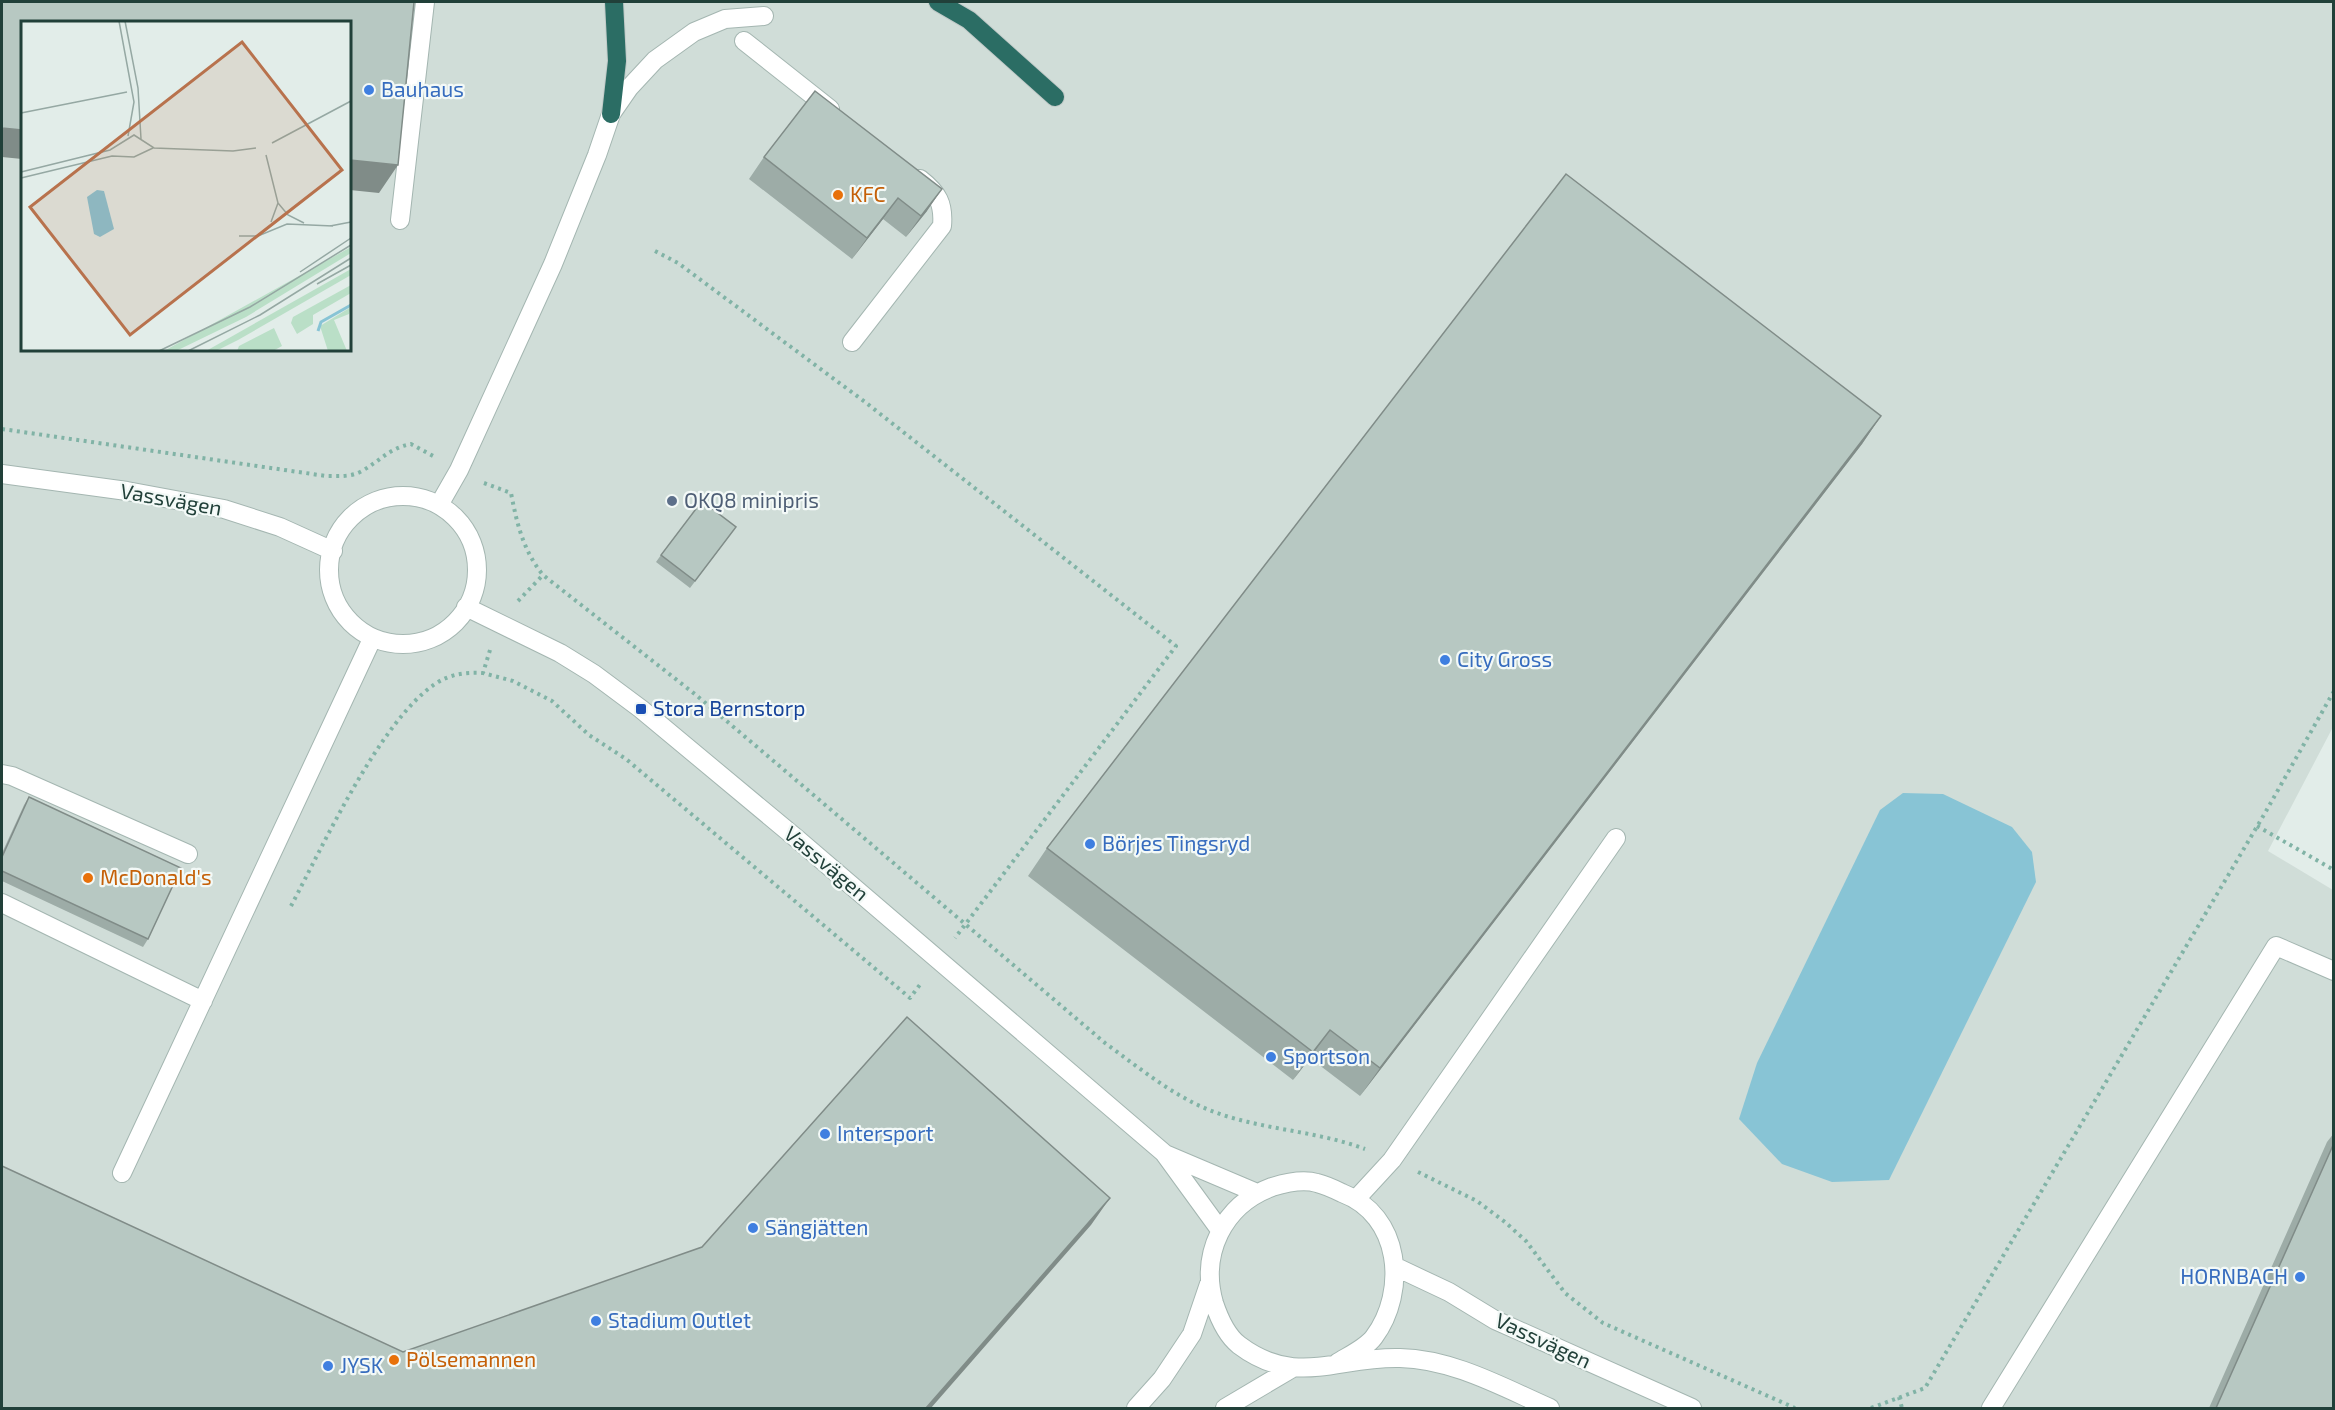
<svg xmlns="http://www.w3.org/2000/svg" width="2335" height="1410" font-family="'Exo 2',sans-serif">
<rect width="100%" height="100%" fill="#e2ede9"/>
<path fill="#d0ddd8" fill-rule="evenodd" d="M2,2H2333V727L2268,851L2333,890V1408H2ZM22,22H350V350H22Z"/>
<path fill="#88c4d5" d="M1903,793L1943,794L2012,827L2032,852L2036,882L1889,1180L1832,1182L1782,1164L1739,1119L1757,1063L1880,810Z"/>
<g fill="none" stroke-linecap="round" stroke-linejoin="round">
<g stroke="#a4b6b1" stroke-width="20">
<path id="minor" d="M744,41L830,109
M400,220L425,2
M852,342L942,226C944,204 938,193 920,179
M2,474L127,491L224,509L280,527L333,551
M329 570a74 74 0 1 1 148 0a74 74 0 1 1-148 0Z
M439,505L459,470L553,264L597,155L611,114L629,88L655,60L694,32L725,19L764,16
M466,607L560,653L594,674L641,709L796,838L1164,1153L1220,1230
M2,774L12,776L188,854
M2,903L203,1001
M1165,1154L1257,1193
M122,1173L372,639
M1357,1198L1392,1160L1616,838
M1396,1267L1449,1292L1495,1320L1692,1408
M1337,1363C1348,1356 1366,1348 1374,1337C1408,1291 1401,1215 1342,1193C1334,1189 1325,1185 1317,1183C1303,1179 1285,1183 1272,1187C1223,1205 1200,1254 1214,1303C1219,1318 1226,1335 1239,1345C1296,1388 1338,1356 1400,1358C1453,1359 1504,1388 1550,1408
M1136,1408L1162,1379L1192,1334L1209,1284
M1225,1408L1291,1369
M1991,1408L2276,946L2334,971"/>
</g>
<g stroke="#c1cac8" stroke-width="20">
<path id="highway" d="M938,2L969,20L1055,97
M611,114L617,61L614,2"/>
</g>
<path stroke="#81b3a6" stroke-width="4" stroke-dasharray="3 4.5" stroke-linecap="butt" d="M655,251L678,263L865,402L1176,646L955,938
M2,429L326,476C338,476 350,477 360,472C379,462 389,448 411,444L435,457
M484,483L511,493C517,524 523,550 543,575L696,695L1105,1043C1141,1069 1175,1098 1217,1113C1265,1130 1317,1131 1365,1149
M518,601L543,575
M490,650L483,673L513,681L552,701L589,735L626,759L910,998L922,982
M2257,826L2334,870
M291,906C323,846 380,721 435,684C450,674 465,672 483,673
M1418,1172L1477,1201L1505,1222L1526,1241L1565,1293L1603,1323L1795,1408
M1899,1397L1902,1408
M1871,1408L1925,1388L2265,813L2334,691"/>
<use href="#minor" stroke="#fff" stroke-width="18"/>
<use href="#highway" stroke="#2b6d64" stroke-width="18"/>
</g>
<path fill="#9daca7" d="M815,91L927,211L906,237L883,219L852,259L749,179L764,157Z
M1881,416L1862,444L1360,1096L1310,1058L1293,1080L1028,876L1047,848Z
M731,534L690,588L656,562L661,555Z
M29,797L148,939L143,947L2,881V853L24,805Z
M2334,1133V1408H2209L2327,1142Z"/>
<path fill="#808c88" d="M2,128L22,130V159L2,157Z
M350,160L398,165L379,193L350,190Z
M942,189L927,211L906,237L921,216Z
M898,198L883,219L852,259L867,238Z
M1881,416L1862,444L1360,1096L1380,1068Z
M1330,1030L1310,1058L1293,1080L1313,1052Z
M1110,1198L1091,1225L931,1408H926Z"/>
<path fill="#b7c8c2" stroke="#808c88" stroke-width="1.5" d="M2,2H414L398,165L350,160V22H22V130L2,128Z
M815,91L942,189L921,216L898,198L867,238L764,157Z
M1566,174L1881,416L1380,1068L1330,1030L1313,1052L1047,848Z
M702,501L736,527L695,581L661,555Z
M29,797L181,868L148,939L2,871V857Z
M907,1017L1110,1198L926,1408H2V1166L403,1352L702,1247Z
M2334,1143V1408H2216Z"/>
<g fill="#3f7fe0" stroke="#f3f9f7" stroke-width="2">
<circle cx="369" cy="90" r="6"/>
<circle cx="1445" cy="660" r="6"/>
<circle cx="1090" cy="844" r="6"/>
<circle cx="1271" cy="1057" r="6"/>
<circle cx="825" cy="1134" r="6"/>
<circle cx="753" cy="1228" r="6"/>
<circle cx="2300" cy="1277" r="6"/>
<circle cx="596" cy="1321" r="6"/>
<circle cx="328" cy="1366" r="6"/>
</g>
<g fill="#e8710a" stroke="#f3f9f7" stroke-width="2">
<circle cx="838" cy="195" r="6"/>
<circle cx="88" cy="878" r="6"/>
<circle cx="394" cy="1360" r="6"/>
</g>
<circle fill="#5c6f8a" stroke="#f3f9f7" stroke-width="2" cx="672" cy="501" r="6"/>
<rect fill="#1a4fb4" stroke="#f3f9f7" stroke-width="2" x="635" y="703" width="12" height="12" rx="3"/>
<g text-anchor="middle" stroke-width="4.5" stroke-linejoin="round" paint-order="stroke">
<g font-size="21" fill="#366cbe" stroke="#f3f9f7" text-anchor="start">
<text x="381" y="97">Bauhaus</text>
<text x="1457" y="667">City Gross</text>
<text x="1102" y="851">Börjes Tingsryd</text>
<text x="1283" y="1064">Sportson</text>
<text x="837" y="1141">Intersport</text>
<text x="765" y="1235">Sängjätten</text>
<text x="2288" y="1284" text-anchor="end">HORNBACH</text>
<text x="608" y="1328">Stadium Outlet</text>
<text x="340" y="1373">JYSK</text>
</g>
<g font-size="21" fill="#c56008" stroke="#f3f9f7" text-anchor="start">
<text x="850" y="202">KFC</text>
<text x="100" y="885">McDonald's</text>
<text x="406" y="1367">Pölsemannen</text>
</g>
<g font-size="21" fill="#214039" stroke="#f3f9f7">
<text transform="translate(171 500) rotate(10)" y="7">Vassvägen</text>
<text transform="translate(826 864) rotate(40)" y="7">Vassvägen</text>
<text transform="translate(1543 1341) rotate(25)" y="7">Vassvägen</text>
</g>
<g font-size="21" fill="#4e5e75" stroke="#f3f9f7" text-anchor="start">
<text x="684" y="508">OKQ8 minipris</text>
</g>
<g font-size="21" fill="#164399" stroke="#f3f9f7" text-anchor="start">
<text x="653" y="716">Stora Bernstorp</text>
</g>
</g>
<g transform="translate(21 21)">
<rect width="330" height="330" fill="#e2ede9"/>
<path d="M330,226V232L225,296L155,330H143ZM330,248V254L217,319L195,330H185ZM330,286L328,293L313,299L326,330H307L299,305Z" fill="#badfc7"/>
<path d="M330,264V272L292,294V303L276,313L270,302L272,296ZM253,307L261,325L252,330H216L218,325Z" fill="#badfc7"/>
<path d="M76,169L83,170L93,208L79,216L73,213L66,176Z" fill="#88c4d5"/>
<path fill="none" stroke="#88c4d5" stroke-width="3" d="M297,310L300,301L330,284"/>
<path fill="none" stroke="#95a8a3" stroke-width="1.5" d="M98,0L113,81L107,115M104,0L117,67L120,118M0,92L106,71M251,122L330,80M245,134L257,182L250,201M0,151L89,129L113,114L133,127L212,130L235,127M0,157L91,135L113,136L132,127M257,182L267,194L283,202M309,205L330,201M218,215H237L266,203L312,205M279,251L330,217M296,263L330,244M138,330L229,286L330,224M167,330L239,294L330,237"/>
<path fill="#b8724d" fill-opacity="0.15" stroke="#b8724d" stroke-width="3" d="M221,21L321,149L109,314L9,186Z"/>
<rect width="330" height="330" fill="none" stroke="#214039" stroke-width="3"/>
</g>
<rect width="2335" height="1410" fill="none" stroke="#214039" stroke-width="6"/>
</svg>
